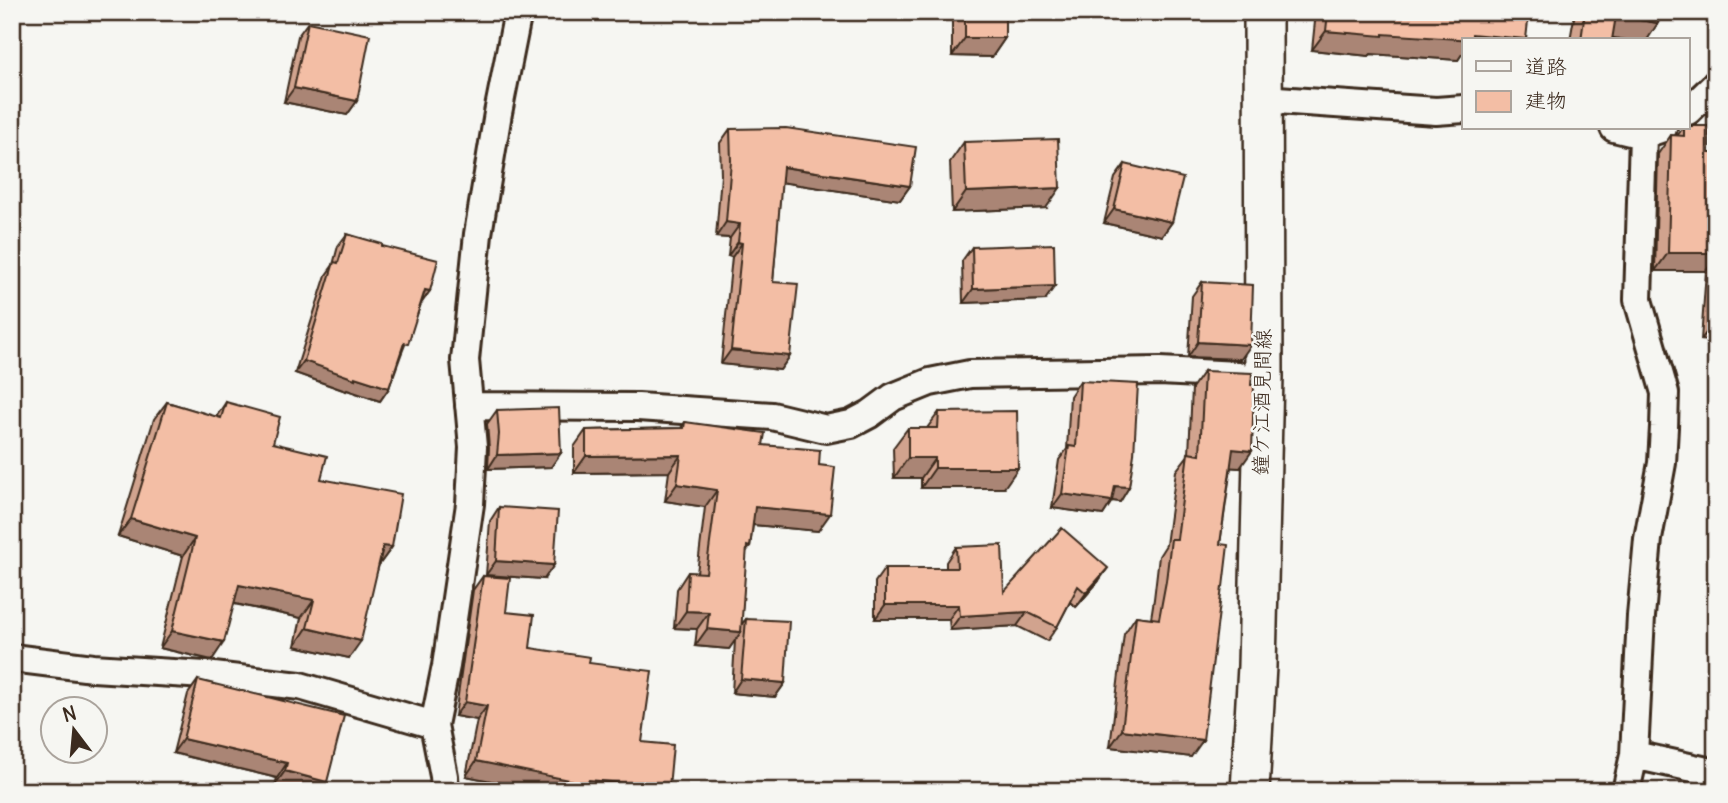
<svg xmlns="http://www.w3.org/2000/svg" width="1728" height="803" font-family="Delius,'Klee One',sans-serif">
<rect width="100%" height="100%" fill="#f6f6f2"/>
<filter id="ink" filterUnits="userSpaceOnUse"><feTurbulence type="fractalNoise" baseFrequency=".0143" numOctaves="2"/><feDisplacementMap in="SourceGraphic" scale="14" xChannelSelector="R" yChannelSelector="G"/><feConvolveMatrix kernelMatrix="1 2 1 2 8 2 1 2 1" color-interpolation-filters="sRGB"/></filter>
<g filter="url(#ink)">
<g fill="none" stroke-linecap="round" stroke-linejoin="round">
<g stroke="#3b2a1e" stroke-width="32">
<path id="minor" d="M1263,99L1436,111L1464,109
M1688,111L1716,84
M1614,128L1643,135L1663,128
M469,406L638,407L772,416L826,429L851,424L870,414L893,397L930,382L970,374L1160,371L1237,375
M12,658L93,668L205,675L300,686L434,725
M1634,755L1716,773
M445,791L444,776L434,725L446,666L470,504L473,447L465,360L478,234L498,113L518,12
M1626,791L1634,755L1641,616L1648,539L1662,463L1664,427L1665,393L1638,300L1643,135"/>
</g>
<g stroke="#3b2a1e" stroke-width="42">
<path id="secondary" d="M1250,791L1257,666L1264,376L1263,12"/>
</g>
<use href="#minor" stroke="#f6f6f2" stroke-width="26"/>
<use href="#secondary" stroke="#f6f6f2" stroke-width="37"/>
</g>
<path fill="#d1a38e" stroke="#3b2a1e" stroke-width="2" d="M952,12H1005V38L992,57L952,56Z
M1316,12H1529L1525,40H1464L1462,54L1458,60L1371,54L1369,56L1312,50Z
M1575,12H1660L1647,40H1626L1612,38V40H1570Z
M308,22L357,101L347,115L284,102L298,36Z
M1683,128H1688L1709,153H1716V341L1701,340L1706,271H1655L1658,154L1671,135L1677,136Z
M730,129L910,186L900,200L781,182L773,282L790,356L780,370L721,364L732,257L728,256L730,238L716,237L721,175L720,143Z
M964,142L1046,208L952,212L950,162Z
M1125,164L1172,222L1162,236L1104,223L1115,178Z
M347,234L382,246L421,304L401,355L389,388L380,401L347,390L346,391L295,373L326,275L333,265L338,246Z
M972,247L1045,300L963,303L962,261Z
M1202,282L1241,359L1188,357L1192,296Z
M1204,371L1240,468L1231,467L1220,544L1223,587L1221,590L1191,757L1110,747L1124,634L1136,616L1151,618L1154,599L1159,556L1166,545L1176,471L1189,454L1192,388Z
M1080,381L1129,487L1120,502L1112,501L1103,515L1052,508L1059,460L1067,449L1070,396Z
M167,402L216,417L226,402L273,443L321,479L392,547L379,565L349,658L295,646L301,618L234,604L212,660L160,648L183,556L118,536L154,419Z
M497,410L551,467L488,469L489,448L487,424Z
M939,412L1004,488H921V478H894L893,448L908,428H927Z
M685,422L763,445L819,465L818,531L753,525L750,547L746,552L741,625L746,619L785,683L775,697L732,693L735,640L729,649L695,646L697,629L674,628L677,589L688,572L697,573L705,507L665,501L669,472L574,473V447L586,430L681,428Z
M499,507L544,579L486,575L490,521Z
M956,547L1004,592L1098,582L1076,607L1070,602L1057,627L1047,641L1017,626L950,630L949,619H875V582L885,568H946V562Z
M483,576L530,648L589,663L642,742L669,787L666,791H542L466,776L477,720L455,716L473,590Z
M198,680L327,782L321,791H296L275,785L277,778L173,753L188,694Z"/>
<path fill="#aa8574" stroke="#3b2a1e" stroke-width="2" d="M72,12H117L112,20Z
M1616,16L1658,23L1647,40H1626L1602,36Z
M1326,31L1383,34H1472L1526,39L1464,40V54H1462L1458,60L1371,54L1369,56L1312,50Z
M965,38H1005L992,57L952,56Z
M294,88L357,101L347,115L284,102Z
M783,167L910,186L900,200L773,181Z
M1060,188L1046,208L952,212L966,192Z
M1114,209L1172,222L1162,236L1104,223Z
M726,222L740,224L730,238L716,237Z
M738,242L742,243L732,257L728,256Z
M1668,253H1716V257L1706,271H1655Z
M1055,286L1045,300L963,303L973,289Z
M425,290L430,291L421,304Z
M1714,321H1716V341L1701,340Z
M1198,342L1251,345L1241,359L1188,357Z
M731,350L790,356L780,370L721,364Z
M304,361L355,377L389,388L380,401L347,390L346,391L295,373Z
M1233,449L1252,451L1240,468L1221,467Z
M561,453L551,467L488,469L497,455Z
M681,455L669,472L574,473L586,456Z
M908,458H935L921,478H894Z
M935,468H1018L1004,488H921Z
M677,484L717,490L705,507L665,501Z
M1115,486L1129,487L1120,502L1105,500Z
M1062,494L1112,501L1103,515L1052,508Z
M755,507L830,514L818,531L743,524Z
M131,519L195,538L183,556L118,536Z
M383,546L392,547L379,565Z
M496,561L554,565L544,579L486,575Z
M1108,568L1098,582L1076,607L1086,593Z
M239,585L314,600L301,618L227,602Z
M885,605H959L949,619H875Z
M686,611L709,612L697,629L674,628Z
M1027,612L1017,626L950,630L960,616Z
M307,628L361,641L349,658L295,646Z
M707,629L741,632L729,649L695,646Z
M172,631L224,642L212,660L160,648Z
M741,679L785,683L775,697L732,693Z
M465,702L487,706L477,720L455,716Z
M1122,730L1203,740L1191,757L1110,747Z
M183,739L287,763L277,778L173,753Z
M476,761L589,780L669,787L666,791H542L466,776Z
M285,771L327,782L321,791H296L275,785Z"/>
<path fill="#f3bea5" stroke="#3b2a1e" stroke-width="2" d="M965,12H1005V38H965Z
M1328,12H1529L1526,39L1472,34V40L1383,34V36L1326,31Z
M1585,12H1660L1658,23L1616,16L1612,40H1581Z
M308,22L370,35L357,101L294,88Z
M1688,126H1709V153H1716V253H1668L1671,135L1684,136V128H1688Z
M786,128L916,147L910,186L783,167L773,282L798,284L790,356L731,350L742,243L738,242L740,224L726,222L731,161L730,129Z
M1058,139L1060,188L966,192L964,142Z
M1125,164L1183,178L1172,222L1114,209Z
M347,234L382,244V246L438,260L430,291L425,290L408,344L404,343L389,388L355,377V379L304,361L334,262L338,263Z
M1054,244L1055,286L973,289L972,247Z
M1202,282L1253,285L1251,345L1198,342Z
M1716,295V321H1714Z
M1204,371L1252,373L1251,385H1254L1252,451L1233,449L1220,544L1228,545L1223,587H1222L1203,740L1122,730L1136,616L1159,619L1166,581L1171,539H1177L1188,453L1200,455Z
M1080,381L1138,384L1134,454L1129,487L1115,486L1112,501L1062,494L1069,446L1076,447Z
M167,402L221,418L226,402L280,417L273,443L327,456L321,479L401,494L392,547L383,546L361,641L307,628L314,600L239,585L224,642L172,631L195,538L131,519Z
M559,408L561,453L497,455L499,434L497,410Z
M1017,411L1018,468H935V458H908V428H938L939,412Z
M685,422L765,433L763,445L820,450L819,465L835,467L830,514L755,507L750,547L747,546L741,632L707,629L709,612L686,611L688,572L706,573L717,490L677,484L681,455L586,456V430L684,428Z
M499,507L558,511L554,565L496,561Z
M1062,528L1108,568L1086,593L1078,586L1057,627L1027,612L960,616L959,605H885V568H957L956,547L1002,545L1004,592Z
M483,576L510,578L506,612L534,615L530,648L590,657L589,663L652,671L642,742L673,745L669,787L589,780L588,784L476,761L487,706L465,702Z
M746,619L789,621L785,683L741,679Z
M198,680L344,716L327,782L285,771L287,763L183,739Z
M12,780L30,786L29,791H12Z"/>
</g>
<g text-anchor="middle" stroke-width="5" stroke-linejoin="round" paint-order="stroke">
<g font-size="21" fill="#3b2a1e" stroke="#f6f6f2">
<text transform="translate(1262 402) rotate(-89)" y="7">鐘ケ江酒見間線</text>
</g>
</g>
<rect width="1728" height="803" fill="none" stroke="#f6f6f2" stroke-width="42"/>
<rect x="21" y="21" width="1686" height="761" fill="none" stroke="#3b2a1e" stroke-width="2.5" filter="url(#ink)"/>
<rect x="1462" y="38" width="228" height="91" fill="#f6f6f2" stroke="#aba49d" stroke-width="2"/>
<rect x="1476" y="61" width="35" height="10" fill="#f6f6f2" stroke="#aba49d" stroke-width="2"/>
<text x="1525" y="74" font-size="21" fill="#3b2a1e">道路</text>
<rect x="1476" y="91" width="35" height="21" fill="#f3bea5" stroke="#aba49d" stroke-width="2"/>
<text x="1525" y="108" font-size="21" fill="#3b2a1e">建物</text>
<g transform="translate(74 730) rotate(344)"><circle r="33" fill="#f6f6f2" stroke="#aba49d" stroke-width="2"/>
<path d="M0-5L12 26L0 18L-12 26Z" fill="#3b2a1e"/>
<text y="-10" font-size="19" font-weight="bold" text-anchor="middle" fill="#3b2a1e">N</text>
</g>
</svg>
